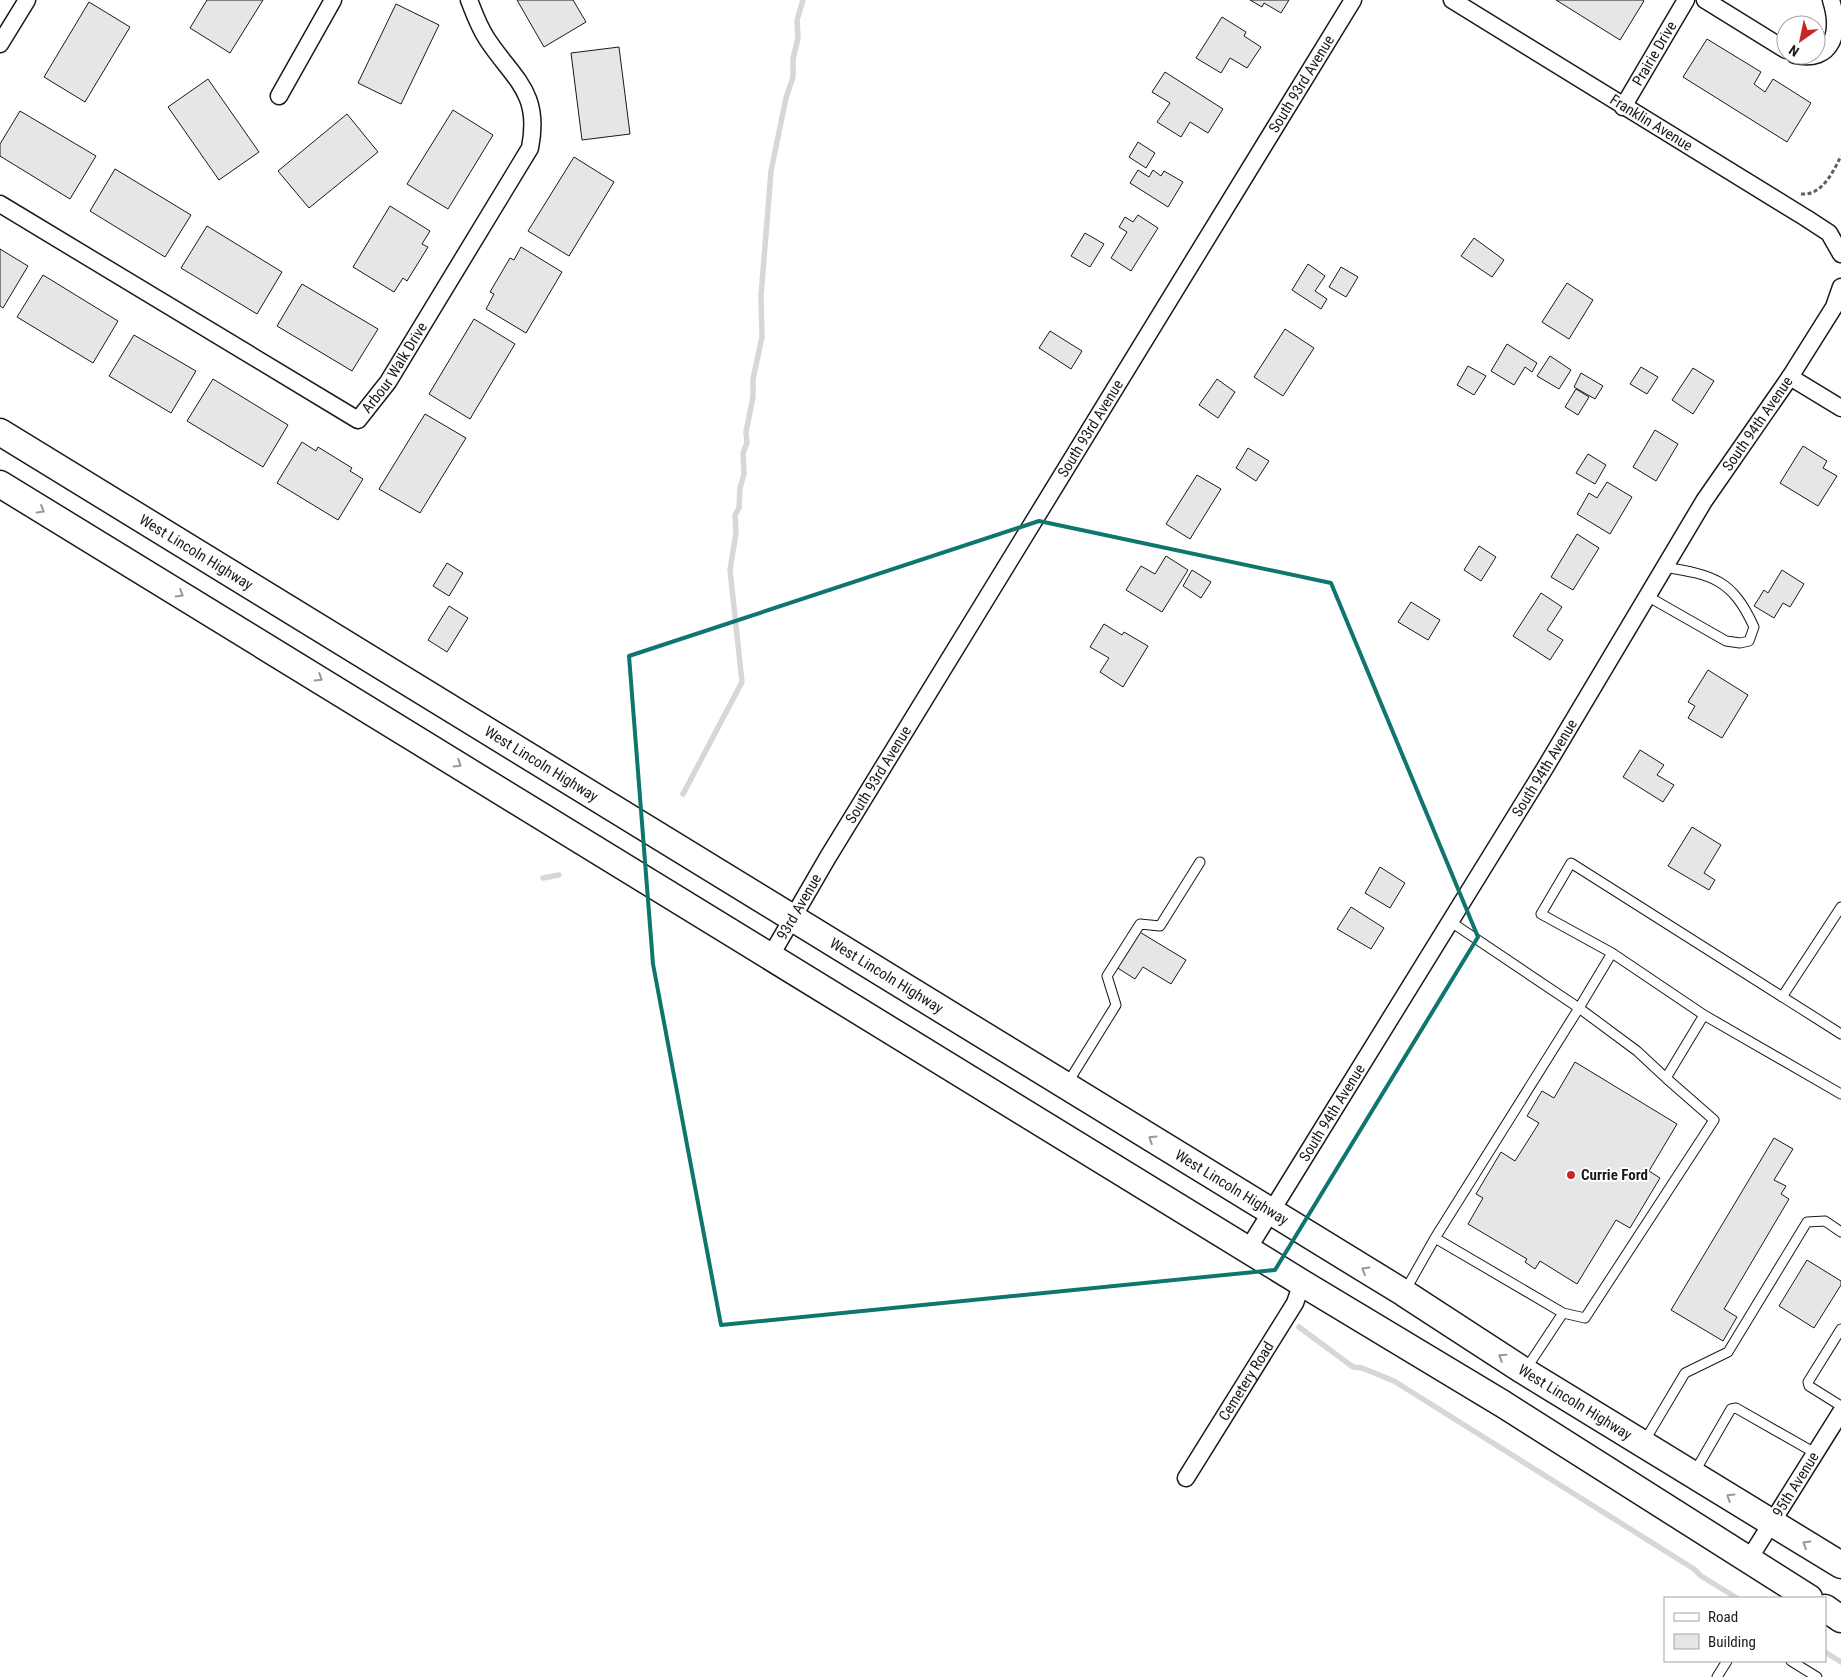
<svg xmlns="http://www.w3.org/2000/svg" width="1841" height="1677" font-family="'Roboto Condensed',sans-serif">
<rect width="100%" height="100%" fill="#fff"/>
<g fill="none" stroke-linecap="round" stroke-linejoin="round">
<path stroke="#d7d7d7" stroke-width="5.5" d="M683,794L742,682L730,570L736,533L735,515L739,508L740,488L744,474L743,453L747,443L746,432L753,397V379L762,337L761,296L771,171L786,98L793,77V59L798,38L797,20L803,0
M543,878L559,875
M1299,1327L1353,1367L1362,1368L1394,1381L1694,1569L1701,1576L1737,1598
M1825,1652L1841,1662"/>
</g>
<path fill="#e6e6e6" stroke="#1a1a1a" d="M207,0H263L230,53L190,28Z
M517,0H573L586,22L544,47Z
M1250,0H1289L1281,13L1264,3L1262,7Z
M1556,0H1643L1644,1L1620,40Z
M89,2L130,27L85,102L44,77Z
M396,4L439,25L401,104L358,83Z
M1222,17L1246,32L1244,36L1261,47L1247,68L1230,58L1221,73L1196,58Z
M1707,39L1761,72L1754,84L1765,92L1773,79L1811,103L1787,142L1683,77Z
M619,47L630,134L582,140L571,53Z
M1165,72L1223,109L1208,133L1190,122L1181,137L1157,122L1170,103L1152,92Z
M208,79L259,152L219,180L168,107Z
M453,110L493,135L448,209L407,184Z
M20,111L96,156L70,199L0,156V144Z
M347,114L378,152L309,208L278,171Z
M1138,142L1155,153L1146,168L1129,157Z
M574,157L614,182L569,256L528,231Z
M115,169L191,215L165,257L90,211Z
M1138,170L1149,177L1153,170L1161,176L1164,171L1183,182L1168,207L1130,183Z
M390,206L430,231L422,244L428,247L407,281L403,278L394,292L353,267Z
M1138,215L1158,228L1131,271L1111,258L1127,232L1119,227L1125,217L1133,222Z
M207,226L282,272L257,314L181,268Z
M1085,233L1104,244L1090,267L1071,256Z
M1474,238L1504,260L1492,277L1461,256Z
M521,247L562,272L526,333L486,309L494,294L490,292L510,258L514,260Z
M0,249L28,266L3,308L0,306Z
M1308,264L1325,276L1315,291L1327,299L1321,309L1292,290Z
M1341,267L1358,277L1346,297L1329,287Z
M43,275L118,321L93,363L17,317Z
M1567,283L1593,300L1569,339L1542,322Z
M302,284L378,329L352,371L277,326Z
M474,319L515,344L470,419L429,394Z
M1285,329L1314,348L1283,396L1254,377Z
M1050,331L1082,351L1071,369L1039,348Z
M134,335L196,371L171,413L109,376Z
M1507,344L1537,363L1532,372L1525,367L1514,385L1491,371Z
M1550,356L1571,370L1559,389L1537,376Z
M1468,366L1486,376L1474,395L1457,385Z
M1641,367L1658,377L1647,394L1630,384Z
M1693,368L1714,381L1693,414L1672,400Z
M1581,373L1603,386L1595,399L1574,387Z
M213,379L288,425L263,467L187,421Z
M1217,379L1235,392L1218,418L1199,405Z
M1576,389L1589,397L1578,415L1565,407Z
M425,414L466,438L420,513L379,489Z
M1655,430L1678,444L1656,481L1633,467Z
M302,442L316,451L318,447L352,468L350,471L363,479L338,520L277,483Z
M1803,446L1827,461L1823,468L1837,476L1818,506L1780,483Z
M1248,448L1269,461L1256,481L1236,468Z
M1588,454L1606,465L1595,484L1576,473Z
M1197,475L1221,489L1190,539L1166,524Z
M1607,482L1632,497L1610,534L1577,514L1589,493L1597,498Z
M1577,534L1599,548L1573,590L1551,577Z
M1479,546L1496,557L1481,581L1464,570Z
M1166,556L1188,570L1162,612L1126,590L1141,566L1155,574Z
M447,563L463,573L449,596L433,586Z
M1192,570L1211,582L1201,598L1183,586Z
M1782,570L1804,584L1790,607L1783,603L1774,618L1754,606L1764,590L1768,593Z
M1541,593L1562,607L1547,630L1563,640L1550,660L1513,636Z
M1411,602L1440,620L1428,640L1398,622Z
M449,606L468,618L447,652L428,640Z
M1104,624L1122,635L1124,632L1148,646L1123,687L1100,672L1109,658L1090,647Z
M1708,670L1748,695L1722,738L1688,718L1695,706L1688,702Z
M1640,750L1664,765L1657,775L1674,785L1663,802L1623,777Z
M1692,827L1721,845L1704,873L1715,880L1709,890L1668,866Z
M1380,867L1405,883L1390,908L1365,893Z
M1351,907L1384,928L1371,949L1337,929Z
M1138,931L1186,960L1171,984L1143,967L1135,979L1116,967Z
M1575,1062L1677,1124L1649,1171L1660,1178L1630,1228L1616,1220L1577,1284L1540,1261L1535,1269L1525,1262L1527,1259L1468,1224L1483,1198L1476,1194L1501,1152L1515,1161L1539,1123L1527,1116L1542,1091L1554,1098Z
M1774,1138L1793,1149L1774,1180L1786,1186L1781,1194L1789,1199L1724,1309L1737,1317L1723,1341L1671,1310Z
M1807,1260L1841,1281V1285L1814,1328L1779,1306Z"/>
<g fill="none" stroke-linecap="round" stroke-linejoin="round">
<g stroke="#1a1a1a" stroke-width="11">
<path id="lane" d="M1647,596L1726,641L1740,643L1749,641L1754,627C1732,579 1713,575 1664,567
M1612,953L1704,1015
M1782,997L1841,907
M1666,1078L1637,1051L1579,1008L1612,953L1541,914L1571,863L1841,1034
M1067,1084L1116,1005L1107,976L1140,924L1160,926L1200,862
M1435,1238L1579,1008L1451,922
M1405,1291L1435,1238L1563,1313L1526,1369
M1563,1313L1585,1318L1714,1120L1666,1078L1704,1015L1841,1094
M1841,1329L1808,1382L1809,1386L1841,1406
M1644,1442L1685,1373L1728,1352L1807,1222L1825,1221L1841,1232
M1694,1473L1731,1409L1736,1408L1815,1453
M1791,1661L1817,1677
M1717,1677L1727,1661"/>
</g>
<g stroke="#1a1a1a" stroke-width="19">
<g id="street">
<path id="s1" d="M1452,0L1806,218L1829,233L1841,254"/>
<path d="M1705,0L1786,50"/>
<path d="M0,44L27,0"/>
<path d="M1795,55C1833,63 1841,32 1831,0"/>
<path d="M279,96L333,0"/>
<path id="s2" d="M1623,107L1686,0"/>
<path id="s3" d="M0,204L358,420L388,382L530,148C541,92 514,80 487,39C479,27 474,13 469,0"/>
<path d="M1790,377L1841,408"/>
<path id="s4" d="M770,957L828,857L1353,0"/>
<path id="s5" d="M1248,1249L1545,768L1704,501L1790,377L1834,307L1841,287"/>
<path id="s6" d="M1186,1478L1295,1303L1302,1283"/>
<path id="s7" d="M1749,1559L1841,1412"/>
</g>
</g>
<g stroke="#1a1a1a" stroke-width="29">
<g id="primary">
<path id="s8" d="M0,432L1404,1293L1524,1371L1841,1565"/>
<path d="M0,484L1302,1283L1503,1404L1809,1598"/>
<path d="M1825,1608L1841,1619"/>
</g>
</g>
<path stroke="#5f5f5f" stroke-width="3" stroke-dasharray="4 2.5" stroke-linecap="butt" d="M1801,194C1822,196 1833,172 1841,156"/>
<use href="#lane" stroke="#fff" stroke-width="9"/>
<use href="#street" stroke="#fff" stroke-width="16"/>
<use href="#primary" stroke="#fff" stroke-width="26"/>
</g>
<defs><path id="oneway-chevron" d="M-2-3.5L2.5 0L-2 3.5" fill="none" stroke-width="1.6" stroke-linecap="round" stroke-linejoin="round" transform="scale(1.25)"/></defs>
<g stroke="#989898">
<use href="#oneway-chevron" transform="translate(41 510) rotate(31)"/>
<use href="#oneway-chevron" transform="translate(180 594) rotate(31)"/>
<use href="#oneway-chevron" transform="translate(319 678) rotate(32)"/>
<use href="#oneway-chevron" transform="translate(458 764) rotate(32)"/>
<use href="#oneway-chevron" transform="translate(1152 1139) rotate(-148)"/>
<use href="#oneway-chevron" transform="translate(1365 1270) rotate(-149)"/>
<use href="#oneway-chevron" transform="translate(1502 1357) rotate(-147)"/>
<use href="#oneway-chevron" transform="translate(1730 1497) rotate(-148)"/>
<use href="#oneway-chevron" transform="translate(1806 1544) rotate(-149)"/>
</g>
<path fill="none" stroke="#0f766e" stroke-width="4" stroke-linejoin="round" d="M1039,521L1331,583L1478,937L1275,1270L721,1325L653,964L629,656Z"/>
<circle fill="#c62828" stroke="#fff" stroke-width="2" cx="1571" cy="1175" r="5"/>
<g text-anchor="middle" stroke-width="4" stroke-linejoin="round" paint-order="stroke">
<g font-size="15" fill="#1a1a1a" stroke="#fff">
<text dy="5" stroke="none"><textPath href="#s2" startOffset="62">Prairie Drive</textPath></text>
<text dy="5" stroke="none"><textPath href="#s4" startOffset="1022">South 93rd Avenue</textPath></text>
<text dy="5" stroke="none"><textPath href="#s1" startOffset="234">Franklin Avenue</textPath></text>
<text dy="5" stroke="none"><textPath href="#s3" startOffset="482">Arbour Walk Drive</textPath></text>
<text dy="5" stroke="none"><textPath href="#s5" startOffset="970">South 94th Avenue</textPath></text>
<text dy="5" stroke="none"><textPath href="#s4" startOffset="618">South 93rd Avenue</textPath></text>
<text dy="5" stroke="none"><textPath href="#s8" startOffset="230">West Lincoln Highway</textPath></text>
<text dy="5" stroke="none"><textPath href="#s8" startOffset="635">West Lincoln Highway</textPath></text>
<text dy="5" stroke="none"><textPath href="#s5" startOffset="565">South 94th Avenue</textPath></text>
<text dy="5" stroke="none"><textPath href="#s4" startOffset="212">South 93rd Avenue</textPath></text>
<text dy="5" stroke="none"><textPath href="#s4" startOffset="58">93rd Avenue</textPath></text>
<text dy="5" stroke="none"><textPath href="#s8" startOffset="1040">West Lincoln Highway</textPath></text>
<text dy="5" stroke="none"><textPath href="#s5" startOffset="160">South 94th Avenue</textPath></text>
<text dy="5" stroke="none"><textPath href="#s8" startOffset="1445">West Lincoln Highway</textPath></text>
<text dy="5" stroke="none"><textPath href="#s6" startOffset="114">Cemetery Road</textPath></text>
<text dy="5" stroke="none"><textPath href="#s8" startOffset="1850">West Lincoln Highway</textPath></text>
<text dy="5" stroke="none"><textPath href="#s7" startOffset="88">95th Avenue</textPath></text>
</g>
<g font-size="15" font-weight="bold" fill="#1a1a1a" stroke="#fff" text-anchor="start">
<text x="1581" y="1180">Currie Ford</text>
</g>
</g>
<rect x="1664" y="1597" width="162" height="65" fill="#ffffff" stroke="#a3a3a3"/>
<rect x="1674" y="1613" width="25" height="8" fill="#ffffff" stroke="#a3a3a3"/>
<text x="1708" y="1622" font-size="15" fill="#1a1a1a">Road</text>
<rect x="1674" y="1634" width="25" height="15" fill="#e6e6e6" stroke="#a3a3a3"/>
<text x="1708" y="1647" font-size="15" fill="#1a1a1a">Building</text>
<g transform="translate(1801 40) rotate(213)"><circle r="24" fill="#ffffff" stroke="#a3a3a3"/>
<path d="M0-4L9 19L0 12L-9 19Z" fill="#c62828"/>
<text y="-8" font-size="14" font-weight="bold" text-anchor="middle" fill="#1a1a1a">N</text>
</g>
</svg>
